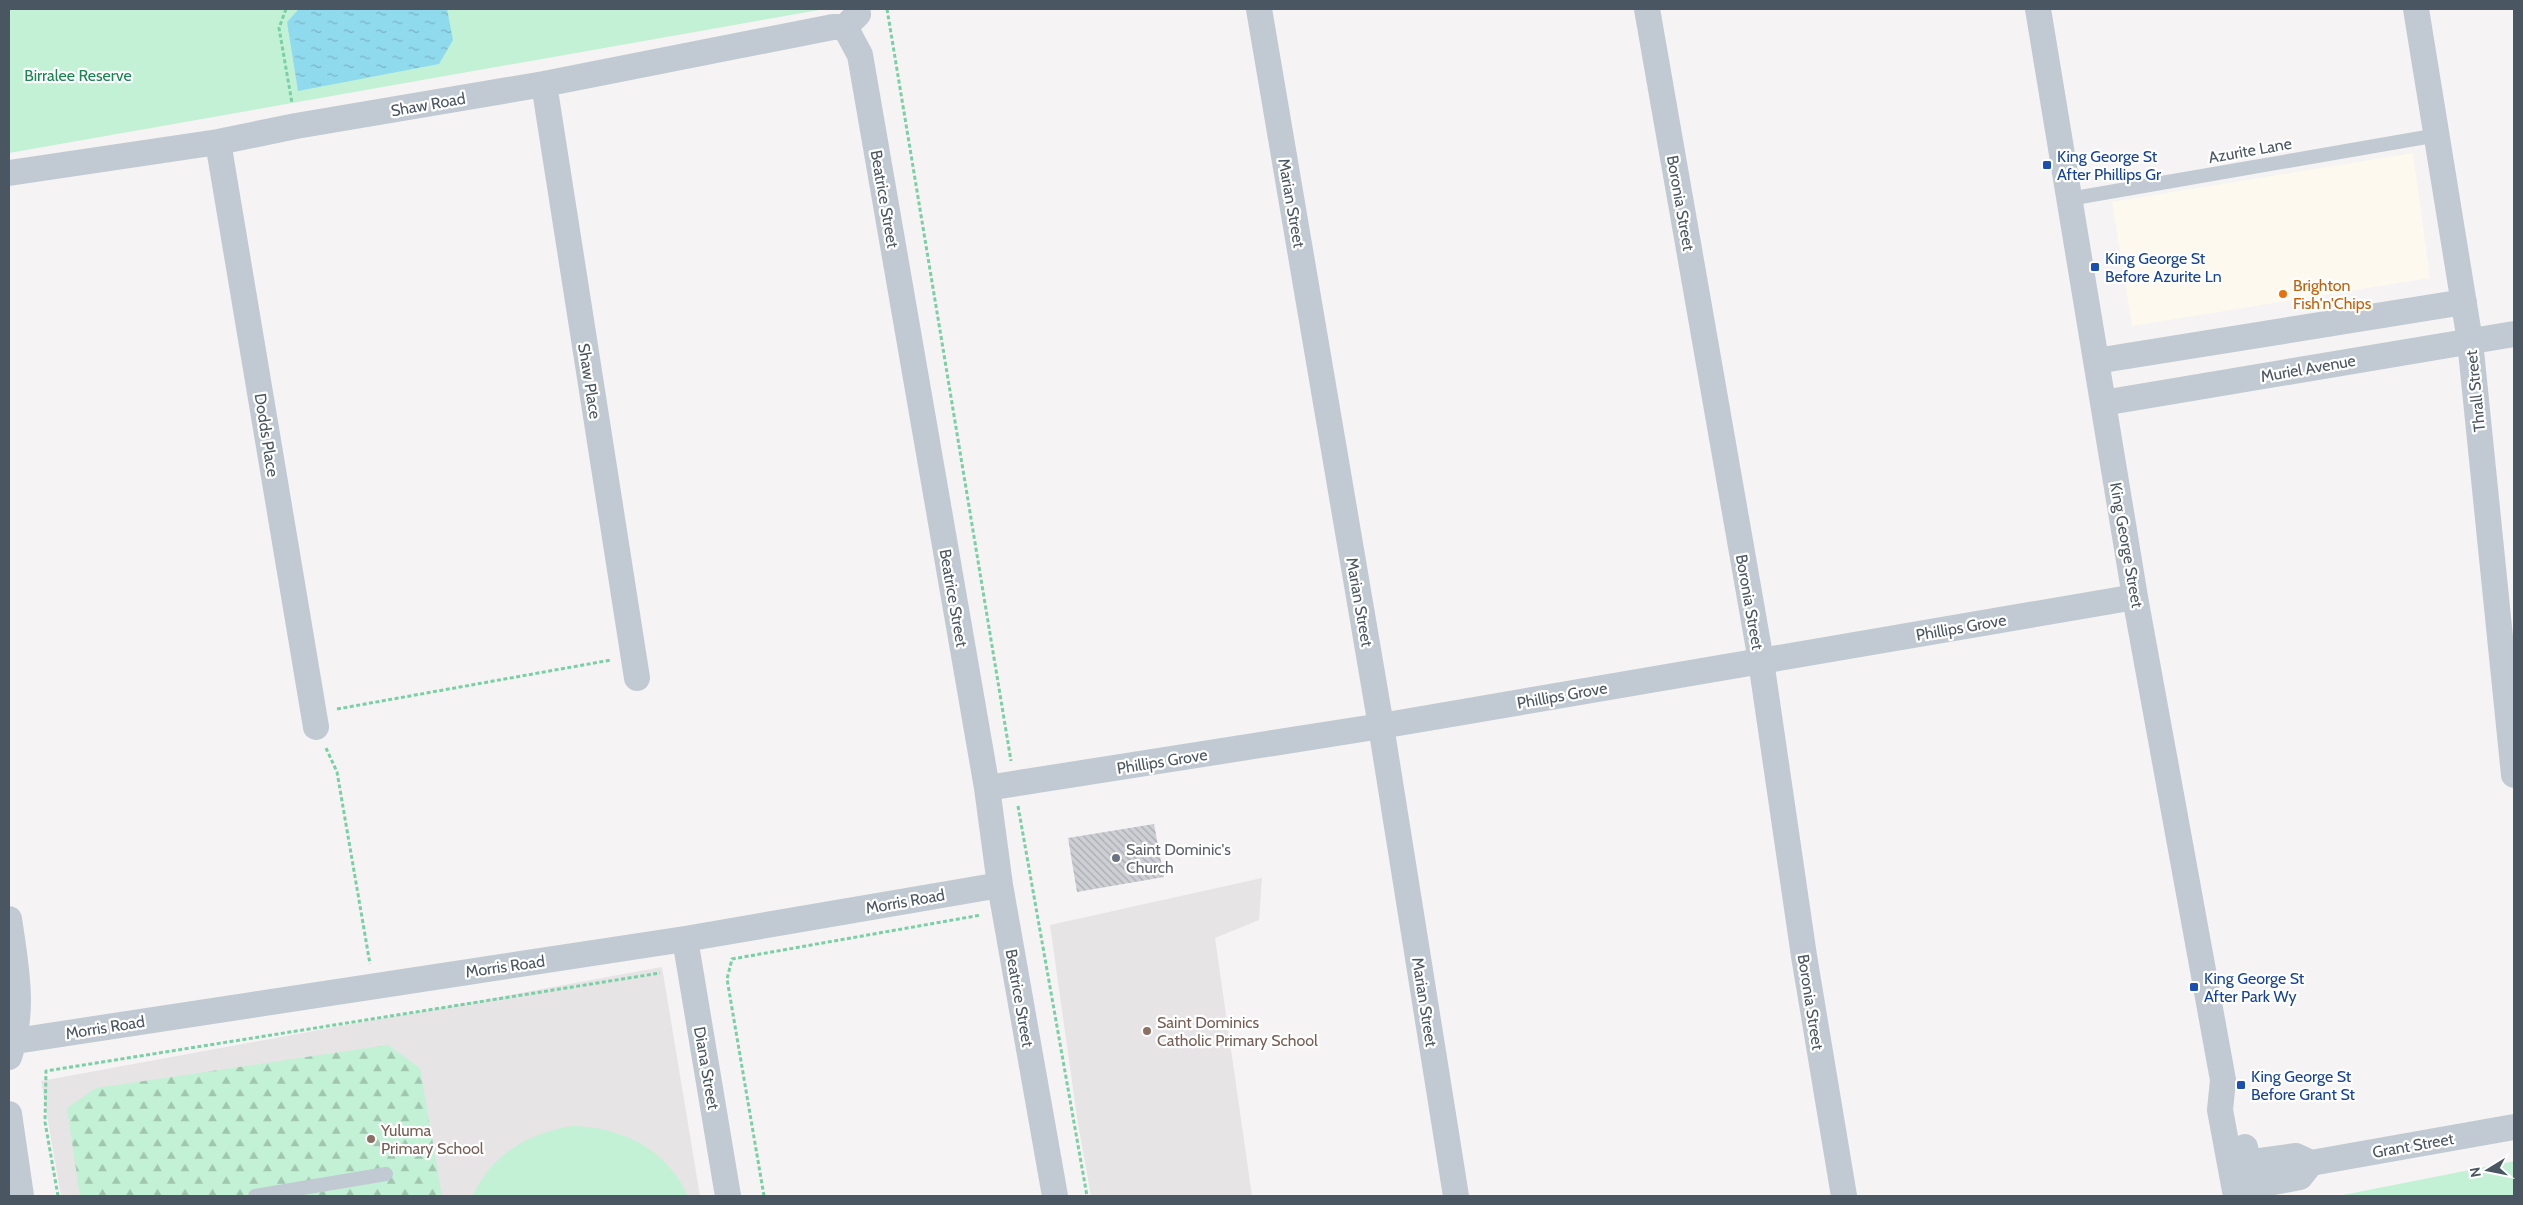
<svg xmlns="http://www.w3.org/2000/svg" width="2523" height="1205" font-family="Cabin,sans-serif">
<defs>
<pattern id="forest-firs" width="22" height="20" patternUnits="userSpaceOnUse" patternTransform="scale(1.25)"><rect width="22" height="20" fill="#c3f1d5"/><path d="M5 1l3.5 6h-7zM16 11l3.5 6h-7z" fill="#a0c6b0"/></pattern>
<pattern id="water-ripples" width="26" height="14" patternUnits="userSpaceOnUse" patternTransform="scale(1.25)"><rect width="26" height="14" fill="#90daee"/><path d="M2 4q2-2 4 0t4 0M15 11q2-2 4 0t4 0" fill="none" stroke="#78b4c4"/></pattern>
<pattern id="building-back-hatch" width="6" height="6" patternUnits="userSpaceOnUse" patternTransform="scale(1.25)"><rect width="6" height="6" fill="#cdcfd5"/><path d="M-1 5l2 2M0 0l6 6M5-1l2 2" fill="none" stroke="#a8abb0"/></pattern>
</defs>
<rect width="100%" height="100%" fill="#f5f3f3"/>
<path fill="#fdf9ef" d="M2413,153L2430,278L2132,326L2112,202Z"/>
<path fill="#e6e4e5" d="M1262,878L1259,920L1215,938L1252,1196H1091L1078,1124L1050,925Z
M662,967L700,1196H61L41,1081Z"/>
<path fill="url(#forest-firs)" d="M388,1045L420,1068L442,1196H80L67,1108L96,1088Z"/>
<path fill="#c3f1d5" d="M9,9H818L819,10L9,153Z
M572,1126C622,1127 667,1149 688,1196H473C491,1154 529,1133 572,1126Z
M2514,1161V1196H2338L2510,1162Z"/>
<path fill="url(#water-ripples)" d="M299,9H447L453,40L439,64L298,91L287,22Z"/>
<path fill="url(#building-back-hatch)" d="M1154,824L1164,877L1077,892L1068,838Z"/>
<g fill="none" stroke-linecap="round" stroke-linejoin="round">
<path stroke="#7ad0a6" stroke-width="3" stroke-dasharray="4 2.5" stroke-linecap="butt" d="M286,9L279,28L292,103
M887,9L1011,761
M337,709L611,660
M326,748L337,772L370,964
M1018,806L1087,1196
M58,1196L45,1122L46,1071L660,973
M764,1196L727,979L732,959L981,915"/>
<path stroke="#c1cad2" stroke-width="14" d="M2069,199L2438,135
M255,1196L386,1174"/>
<path stroke="#c1cad2" stroke-width="26" d="M1259,9L1381,726L1456,1196
M1647,9L1761,661L1804,956L1844,1196
M2038,9L2135,597L2223,1080L2220,1110L2236,1196
M2416,9L2470,341L2514,775
M845,27L860,55L987,788L1000,885L1055,1196
M845,27L858,14L857,9
M544,84L637,678
M218,142L316,727
M9,173L218,142L296,126L544,84L833,27H845
M2096,361L2464,302
M2103,403L2514,334
M987,788L1381,726L2135,597
M9,919C16,966 25,1011 9,1057
M685,939L728,1196
M9,1042L685,939L1000,885
M9,1114L21,1196
M2245,1147L2255,1196
M2231,1165L2296,1156L2311,1163L2514,1127
M2237,1189L2300,1177L2311,1163"/>
</g>
<g fill="#1a4fb4" stroke="#fff" stroke-width="2">
<rect x="2042" y="160" width="10" height="10" rx="2.5"/>
<rect x="2090" y="262" width="10" height="10" rx="2.5"/>
<rect x="2189" y="982" width="10" height="10" rx="2.5"/>
<rect x="2236" y="1080" width="10" height="10" rx="2.5"/>
</g>
<circle fill="#e8710a" stroke="#fff" stroke-width="2" cx="2283" cy="294" r="5"/>
<circle fill="#6b7280" stroke="#fff" stroke-width="2" cx="1116" cy="858" r="5"/>
<g fill="#8d6e63" stroke="#fff" stroke-width="2">
<circle cx="1147" cy="1031" r="5"/>
<circle cx="371" cy="1139" r="5"/>
</g>
<g text-anchor="middle" stroke-width="4.5" stroke-linejoin="round" paint-order="stroke">
<g font-size="16" fill="#17864f" stroke="#fff">
<text x="78" y="81">Birralee Reserve</text>
</g>
<g font-size="16" fill="#4a5661" stroke="#fff">
<text transform="translate(428 104) rotate(-10)" y="6">Shaw Road</text>
<text transform="translate(2250 150) rotate(-10)" y="6">Azurite Lane</text>
<text transform="translate(885 199) rotate(80)" y="6">Beatrice Street</text>
<text transform="translate(1292 203) rotate(80)" y="6">Marian Street</text>
<text transform="translate(1681 203) rotate(80)" y="6">Boronia Street</text>
<text transform="translate(2308 368) rotate(-10)" y="6">Muriel Avenue</text>
<text transform="translate(590 381) rotate(81)" y="6">Shaw Place</text>
<text transform="translate(2475 391) rotate(-96)" y="6">Thrall Street</text>
<text transform="translate(267 435) rotate(81)" y="6">Dodds Place</text>
<text transform="translate(2127 545) rotate(80)" y="6">King George Street</text>
<text transform="translate(954 598) rotate(80)" y="6">Beatrice Street</text>
<text transform="translate(1360 602) rotate(80)" y="6">Marian Street</text>
<text transform="translate(1750 602) rotate(80)" y="6">Boronia Street</text>
<text transform="translate(1961 627) rotate(-10)" y="6">Phillips Grove</text>
<text transform="translate(1562 695) rotate(-10)" y="6">Phillips Grove</text>
<text transform="translate(1162 761) rotate(-9)" y="6">Phillips Grove</text>
<text transform="translate(905 901) rotate(-10)" y="6">Morris Road</text>
<text transform="translate(505 966) rotate(-8)" y="6">Morris Road</text>
<text transform="translate(1020 998) rotate(80)" y="6">Beatrice Street</text>
<text transform="translate(1425 1002) rotate(81)" y="6">Marian Street</text>
<text transform="translate(1811 1002) rotate(81)" y="6">Boronia Street</text>
<text transform="translate(105 1027) rotate(-9)" y="6">Morris Road</text>
<text transform="translate(707 1068) rotate(80)" y="6">Diana Street</text>
<text transform="translate(2413 1145) rotate(-10)" y="6">Grant Street</text>
</g>
<g font-size="16" fill="#164399" stroke="#fff" text-anchor="start">
<text x="2057" y="162">King George St<tspan x="2057" dy="18">After Phillips Gr</tspan></text>
<text x="2105" y="264">King George St<tspan x="2105" dy="18">Before Azurite Ln</tspan></text>
<text x="2204" y="984">King George St<tspan x="2204" dy="18">After Park Wy</tspan></text>
<text x="2251" y="1082">King George St<tspan x="2251" dy="18">Before Grant St</tspan></text>
</g>
<g font-size="16" fill="#c56008" stroke="#fff" text-anchor="start">
<text x="2293" y="291">Brighton<tspan x="2293" dy="18">Fish'n'Chips</tspan></text>
</g>
<g font-size="16" fill="#5b616d" stroke="#fff" text-anchor="start">
<text x="1126" y="855">Saint Dominic's<tspan x="1126" dy="18">Church</tspan></text>
</g>
<g font-size="16" fill="#785e54" stroke="#fff" text-anchor="start">
<text x="1157" y="1028">Saint Dominics<tspan x="1157" dy="18">Catholic Primary School</tspan></text>
<text x="381" y="1136">Yuluma<tspan x="381" dy="18">Primary School</tspan></text>
</g>
</g>
<rect width="2523" height="1205" fill="none" stroke="#4a5661" stroke-width="20"/>
<g transform="translate(2488 1170) rotate(260)" stroke="#ffffff" stroke-width="4" paint-order="stroke">
<path d="M0-4L9 19L0 12L-9 19Z" fill="#4a5661"/>
<text y="-8" font-size="14" font-weight="bold" text-anchor="middle" fill="#4a5661">N</text>
</g>
</svg>
